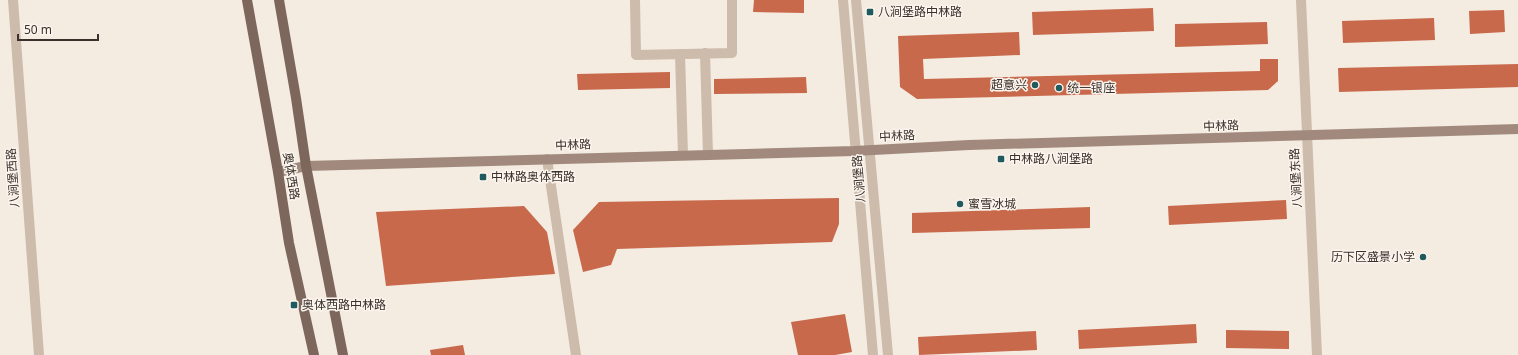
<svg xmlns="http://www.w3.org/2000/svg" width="1518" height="355" font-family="'Noto Sans','Noto Sans SC',sans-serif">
<rect width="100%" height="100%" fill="#f4ebe1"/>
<path fill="#c8694b" d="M754,0H804V13L753,12Z
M1153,8L1154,31L1033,35L1032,12Z
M1504,10L1505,32L1470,34L1469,11Z
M1434,18L1435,40L1343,43L1342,21Z
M1267,22L1268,44L1175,47V24Z
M1019,32L1020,55L923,59L924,79L1260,71V59H1278V81L1268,90L917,99L900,87L898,36Z
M1518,64V87L1339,92L1338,68Z
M670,72V88L578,90L577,74Z
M806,77L807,93L714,94V79Z
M839,198V224L832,242L617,249L611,265L583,272L573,230L599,202Z
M1286,200L1287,219L1169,225L1168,206Z
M524,206L547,232L555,274L386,286L376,212Z
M1090,207V228L912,233V213Z
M845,314L852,352L835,355H798L791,322Z
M1196,324L1197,343L1079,349L1078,330Z
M1226,330L1289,331V349L1226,348Z
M1036,331L1037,350L919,355L918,337Z
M463,345L465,355H431L430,350Z"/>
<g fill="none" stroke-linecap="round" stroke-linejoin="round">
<path stroke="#cdbbac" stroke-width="10" d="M13,0L39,355
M635,0L636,55L732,53V0
M705,53L708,155
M680,54L683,155
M547,159L576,355"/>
<path stroke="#cdbbac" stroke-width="10" d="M843,0L873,355
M856,0L888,355
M1301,0L1317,355"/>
<path stroke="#a18a7d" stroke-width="10" d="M278,172L306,166L854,151L969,145L1518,129"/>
<path stroke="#7d675c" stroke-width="10" d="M247,0L278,172L289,243L314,355
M279,0L296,98L306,166L343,355"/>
</g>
<g fill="#1f5a5e" stroke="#fbf5ee" stroke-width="1.5">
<rect x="866" y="8" width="8" height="8" rx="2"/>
<circle cx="1035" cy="85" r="4"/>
<circle cx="1059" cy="88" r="4"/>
<rect x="997" y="155" width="8" height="8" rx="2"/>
<rect x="479" y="173" width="8" height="8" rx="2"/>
<circle cx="960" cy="204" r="4"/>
<circle cx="1423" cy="257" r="4"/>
<rect x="290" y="301" width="8" height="8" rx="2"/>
</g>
<g text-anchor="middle" stroke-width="3" stroke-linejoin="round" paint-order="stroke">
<g font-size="12" fill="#3b302b" stroke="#fbf5ee" text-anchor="start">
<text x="878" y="16">八涧堡路中林路</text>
<text x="1027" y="89" text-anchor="end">超意兴</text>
<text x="1067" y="92">统一银座</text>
<text x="1009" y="163">中林路八涧堡路</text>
<text x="491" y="181">中林路奥体西路</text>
<text x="968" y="208">蜜雪冰城</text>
<text x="1415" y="261" text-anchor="end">历下区盛景小学</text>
<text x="302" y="309">奥体西路中林路</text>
</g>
<g font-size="12" fill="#3b302b" stroke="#fbf5ee">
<text transform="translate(1221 126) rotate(-2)" y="4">中林路</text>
<text transform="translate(897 136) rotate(-3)" y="4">中林路</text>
<text transform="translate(573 145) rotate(-2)" y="4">中林路</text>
<text transform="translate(291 176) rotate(81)" y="4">奥体西路</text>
<text transform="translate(13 178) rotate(-94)" y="4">八涧堡西路</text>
<text transform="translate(1296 178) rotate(-93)" y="4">八涧堡东路</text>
<text transform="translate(859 179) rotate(-95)" y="4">八涧堡路</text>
</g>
</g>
<path d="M18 34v6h80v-6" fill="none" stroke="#3b302b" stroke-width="2"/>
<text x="24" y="34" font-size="12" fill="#3b302b" stroke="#fbf5ee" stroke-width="3" paint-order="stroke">50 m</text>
</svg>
